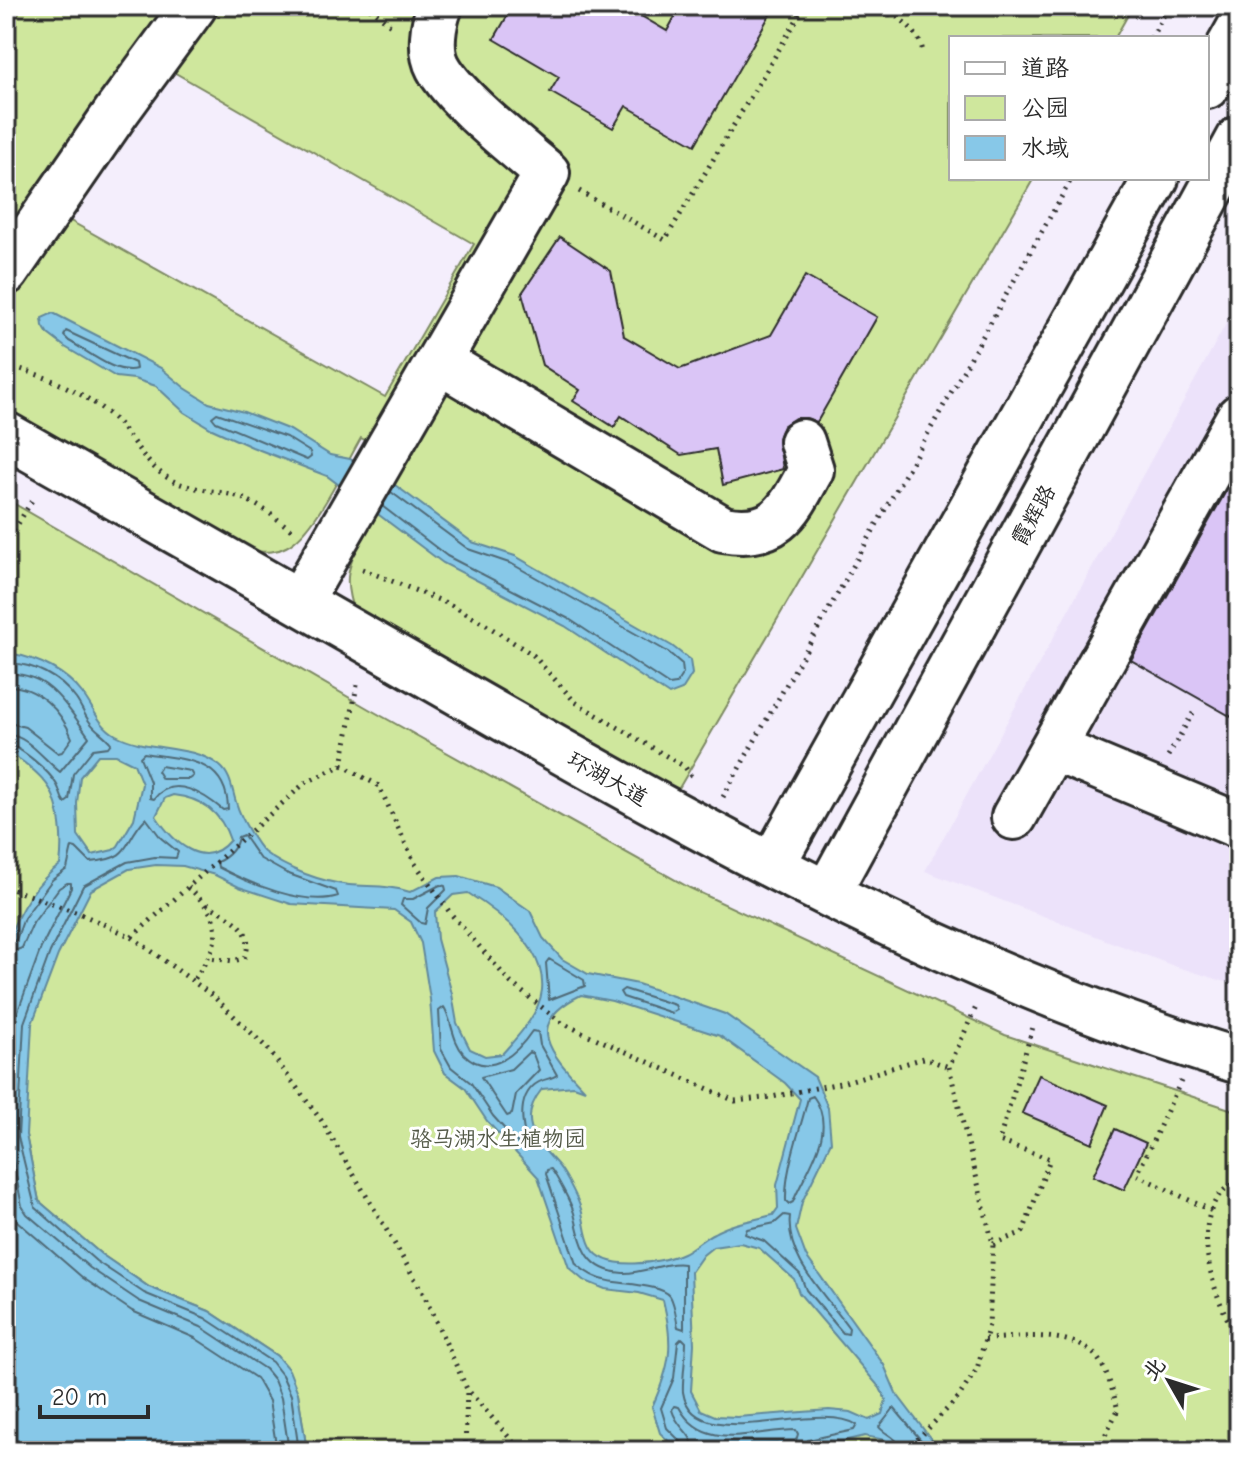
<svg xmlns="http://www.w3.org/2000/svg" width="1245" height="1457" font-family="'Comic Neue','LXGW WenKai TC',sans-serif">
<rect width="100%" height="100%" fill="#f4eefc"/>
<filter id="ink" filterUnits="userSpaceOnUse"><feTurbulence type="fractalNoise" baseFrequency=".0125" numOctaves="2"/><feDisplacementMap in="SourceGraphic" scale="16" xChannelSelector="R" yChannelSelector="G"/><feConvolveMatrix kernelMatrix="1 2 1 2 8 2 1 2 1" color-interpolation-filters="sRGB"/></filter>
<g filter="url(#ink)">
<path fill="#ece2fa" d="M1239,300V986L1174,966L925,871Z"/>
<path fill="#cfe79d" stroke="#7d8964" stroke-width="2" d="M6,6H179L6,256Z
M209,6H1133L1115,38H951V178H1034L675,795L355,615C351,603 347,591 348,577C351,547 388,490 403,462L361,438C344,467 315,533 286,547C275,553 267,552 255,551L6,417V301L65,218L385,397L474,244L165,67Z
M6,499L369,709L690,888L1005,1035L1239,1112V1451H307L298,1393L277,1356L209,1311L149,1287L101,1254L39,1201L26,1135L6,1137Z"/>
<path fill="#87c8e8" stroke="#62899c" stroke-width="2" fill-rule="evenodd" d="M53,313L161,368L185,388L209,403L244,412L290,430L330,455L350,459L391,482L472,542L515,556L672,646L690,660L692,674L682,690L669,695L565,626L443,563L327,476L252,447L212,429L184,412L156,386L134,379L116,377L65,347L48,334L43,326L42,318Z
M14,654C39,659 66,672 82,693C94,708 98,725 116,735C148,752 191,743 220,766C232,776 232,792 237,805C240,816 256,845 264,852C286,869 322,882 349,885C370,887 390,885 410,892L439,877L459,876L496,887L530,911L543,938L562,959L588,974L638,984L725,1014L815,1077L828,1108L831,1142L802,1202L796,1229L806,1256L884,1365L896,1393L940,1451H894L885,1440L865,1436L827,1445L778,1451H690L675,1447L660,1433L652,1407C671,1365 674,1345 663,1300L639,1293L605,1289L583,1280L569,1268L538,1177L487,1121L465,1088L445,1073L434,1051L430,999L421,943L411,922L394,910L291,904L239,887L215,875L183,866L156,865L129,869L91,890L58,955L32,1024L26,1135L39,1201L101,1254L149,1287L209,1311L277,1356L289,1370L298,1393L307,1451H6V945C17,914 33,884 60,865C63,842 61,809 50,789C41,774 20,759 6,750V657ZM98,755H116L134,764L142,784L134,819L118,846L113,850L92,855L78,835L77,803L80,777ZM173,795C202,798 221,812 230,840C204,872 173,842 156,816L165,798ZM468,893C500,913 546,947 542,990C539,1015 518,1036 502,1054L485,1056L470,1049L457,1023L452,994L437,939L435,912L453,895ZM581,995L612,1001L720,1036L785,1083L800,1099L777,1185L778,1208L773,1215C753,1220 732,1223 714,1233C703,1238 694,1248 683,1253C661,1263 605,1273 591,1247C584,1234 585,1219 580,1206C576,1195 564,1171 556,1163C533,1138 518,1119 542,1089L574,1086L585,1090C552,1055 521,1024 581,995ZM740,1243L759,1248L794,1279L799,1293L880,1388L886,1400L882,1414L869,1420L851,1412L829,1410L737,1417L715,1416L701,1410L691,1391L694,1344L691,1272L703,1255L713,1247Z"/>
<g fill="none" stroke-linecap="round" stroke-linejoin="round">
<path stroke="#506a77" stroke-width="2" d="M66,331L135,363L136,369C115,375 88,351 69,341L64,336Z
M217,413L286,437L310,452L311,457L307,460L216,422L212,417Z
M382,506L447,556L569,619L669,685L676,684L683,673L682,664L668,652L512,564L468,549L391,492
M6,664C31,661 61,678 76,699C81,706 84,714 89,721C95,730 105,735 111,743L108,747L93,749L73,774L69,800L65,803C60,797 61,792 57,785C50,772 20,746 6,744
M6,674C49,671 68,708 89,737L60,772C43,759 29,736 6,734
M6,686C37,685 62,711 72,738L62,752L58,753L25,727L6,722
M144,753C183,760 227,758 228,809L223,810C205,795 173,773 154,799L150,798V782L140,757Z
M161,766L190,771L193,776L189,779H162L157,771Z
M243,835L259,858L286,873L336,891L338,896C305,907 248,883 218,867L217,862C228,857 236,849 238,837Z
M440,885L445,886L446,890L428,908L425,924L421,923L401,905L403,899H413Z
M6,944L16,940L24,918L52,880L67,869L72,847L76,848L90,862C134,859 122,842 146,818L161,838L178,852L176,858L155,857L127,862L83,886L50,952L24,1023L18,1137L35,1207L96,1261L144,1293L205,1318L272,1362L282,1375L291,1395L299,1451
M6,954L22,948L33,923L59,888L67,883H71V888L41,948L14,1022L8,1136L22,1206L27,1214L90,1268L139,1301L201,1327L265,1369L274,1380L281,1398L289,1451
M549,959L584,980L585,986L549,1000L546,963Z
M624,989L675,1005L677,1010L672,1013L623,997L620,992Z
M444,1007C452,1020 452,1041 464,1054C490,1080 518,1052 532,1031L538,1032L540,1045L557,1075C552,1079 546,1078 539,1082C517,1094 521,1123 527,1142L525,1146H520L493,1116L471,1083L451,1067L441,1049L439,1011Z
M529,1052L533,1054L539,1070L516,1094L512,1114L507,1116L481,1077L511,1069Z
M813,1096C839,1131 806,1169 793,1202L789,1204L786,1201C785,1167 800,1132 808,1098Z
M551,1169C557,1177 571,1203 574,1213C581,1242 584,1271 623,1273C643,1274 665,1261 684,1264V1329L678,1327C676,1318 675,1304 670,1296C663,1285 622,1284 609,1281C596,1279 585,1272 576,1264L546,1174L547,1170Z
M6,1187L11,1210L17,1221L83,1278L132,1311L195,1338L256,1378L269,1401L277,1451
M784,1215L790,1216C785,1259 826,1295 849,1328L848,1334L843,1333L806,1290L800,1274L764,1241L745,1234L747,1229L775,1223Z
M684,1451L682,1443L667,1428L661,1408L674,1378L678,1342L682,1338L686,1342C686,1356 682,1380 683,1392C693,1457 817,1399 857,1425L854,1430L808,1440L804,1445L803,1451
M694,1451C693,1432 678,1430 672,1410L674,1406L679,1407C704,1453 755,1430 796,1430L798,1434L793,1451
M707,1451L710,1446L738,1447L777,1444L781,1451
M900,1451C899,1436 886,1436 879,1427L894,1408L930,1451"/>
</g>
<path fill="#dac5f6" stroke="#2b2b2b" stroke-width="2" d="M513,6H624L667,31L681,6H775L695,145L626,106L613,128L550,92L559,77L494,39Z
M560,237L611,271L624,336L680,369L771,335L805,276L877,317L817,422L806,418H795L783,426L778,438L783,469L723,485L716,449L681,455L621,416L614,427L573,401L580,390L542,365L522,293Z
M1239,468V721L1131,660Z
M1039,1075L1108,1105L1092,1143L1022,1113Z
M1115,1129L1146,1143L1124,1190L1093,1176Z"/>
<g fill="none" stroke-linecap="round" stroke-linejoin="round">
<g stroke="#2b2b2b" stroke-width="50">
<path id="minor" d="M1207,86L1239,29
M6,272L117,111L194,6
M439,361L723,529C777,539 789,511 811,470L802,442
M6,435C164,524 320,614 478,704C721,843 970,980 1239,1061
M300,601L547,173C518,148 455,99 438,67C429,50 433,24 440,6
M1053,748L1239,826
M1014,817L1239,417
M772,865L1156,178
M828,892L1239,139"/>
</g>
<path stroke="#2b2b2b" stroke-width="5" stroke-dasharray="2 6" stroke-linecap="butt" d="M842,6C856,11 871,9 886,13C903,17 921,35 923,53
M370,8L394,28
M1151,38L1169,6
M579,191L665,240L805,6
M6,365C45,375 91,394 119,424C135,442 146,465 168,478C185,489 213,490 233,495C257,502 275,517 295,533
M6,544L34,497
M362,569L449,604L480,621L533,655L575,702L685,767L691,776
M1168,756L1193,713
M342,765L379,786L414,862L451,914L511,983L562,1023L735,1101L772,1097L845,1082L924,1058L949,1067
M723,797L1072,178
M6,887L81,914L132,937L213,996L267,1048L321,1120L382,1222L423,1293L467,1389L521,1451
M188,887C227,923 221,941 193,981
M207,904C229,918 258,928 244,958L233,961L209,958
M132,937L305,783L342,765L358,680
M1181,1081L1137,1175L1212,1211
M1239,1181C1234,1184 1227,1187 1223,1191C1188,1226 1216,1305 1239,1339
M993,1244L1023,1232L1050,1159L999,1141L1033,1027
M985,1339C1017,1338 1060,1330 1089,1350C1105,1360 1113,1392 1118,1410L1097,1451
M465,1451L467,1390
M906,1451L958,1398L977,1369L989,1325L993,1244L949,1067L976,1007"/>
<use href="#minor" stroke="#fff" stroke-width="44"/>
</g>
</g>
<g text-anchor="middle" stroke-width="6" stroke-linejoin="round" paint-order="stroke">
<g font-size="22" fill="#2b2b2b" stroke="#fff">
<text transform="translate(1033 515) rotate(-61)" y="8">霞辉路</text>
<text transform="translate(608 778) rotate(29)" y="8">环湖大道</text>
</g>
<g font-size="22" fill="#545a48" stroke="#fff">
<text x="498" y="1146">骆马湖水生植物园</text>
</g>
</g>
<rect width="1245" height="1457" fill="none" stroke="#fff" stroke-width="32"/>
<rect x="16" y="16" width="1213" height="1425" fill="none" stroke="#2b2b2b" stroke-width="3" filter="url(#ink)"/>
<rect x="949" y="36" width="260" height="144" fill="#ffffff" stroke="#aaaaaa" stroke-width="2"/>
<rect x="965" y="62" width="40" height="12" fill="#ffffff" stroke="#aaaaaa" stroke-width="2"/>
<text x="1021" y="76" font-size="24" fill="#2b2b2b">道路</text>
<rect x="965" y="96" width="40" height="24" fill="#cfe79d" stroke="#aaaaaa" stroke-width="2"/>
<text x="1021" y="116" font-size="24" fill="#2b2b2b">公园</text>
<rect x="965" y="136" width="40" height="24" fill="#87c8e8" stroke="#aaaaaa" stroke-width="2"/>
<text x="1021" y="156" font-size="24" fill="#2b2b2b">水域</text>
<g transform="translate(1169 1381) rotate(309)" stroke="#ffffff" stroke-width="6" paint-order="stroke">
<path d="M0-6L14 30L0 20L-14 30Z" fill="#2b2b2b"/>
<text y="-12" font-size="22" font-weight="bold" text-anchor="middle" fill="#2b2b2b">北</text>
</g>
<path d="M40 1405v12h108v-12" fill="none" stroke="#2b2b2b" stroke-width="4"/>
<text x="52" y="1405" font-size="24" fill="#2b2b2b" stroke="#ffffff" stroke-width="6" paint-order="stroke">20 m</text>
</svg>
